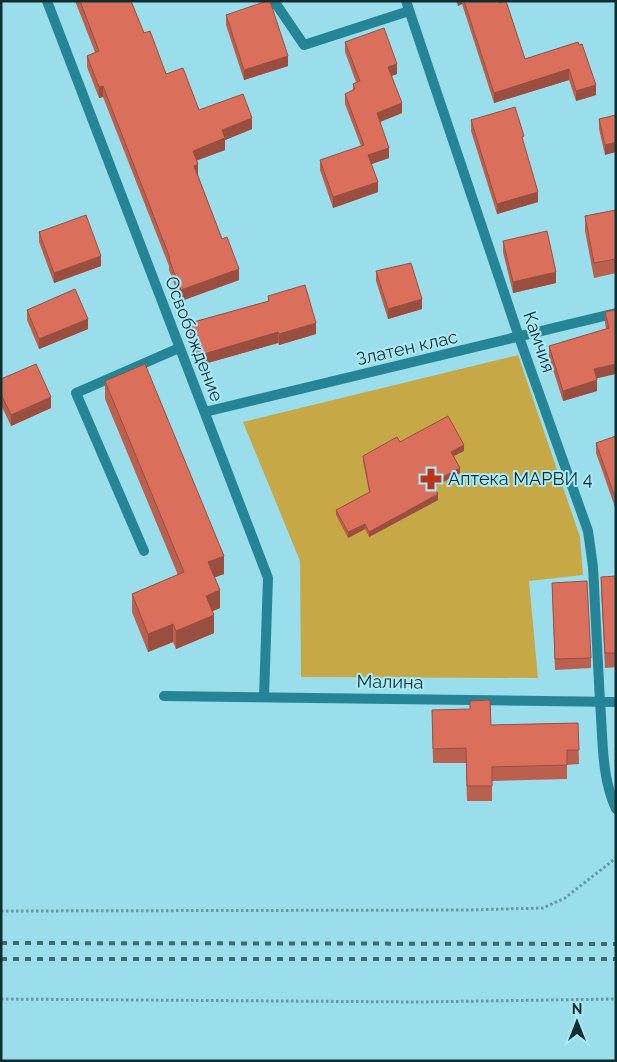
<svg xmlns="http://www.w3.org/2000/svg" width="617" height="1062" font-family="Raleway,sans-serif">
<rect width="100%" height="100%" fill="#9adeec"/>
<path fill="#c6a846" d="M518,355L580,537L583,575L529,581L538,678L301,677L300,561L243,422Z"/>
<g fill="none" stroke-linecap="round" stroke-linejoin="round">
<path stroke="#6499a4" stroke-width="3" stroke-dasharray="2.5 2.5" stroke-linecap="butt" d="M1,911L467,910L543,908L565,898L616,858
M1,999L418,1002L616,999"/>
<path stroke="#258596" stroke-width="10" d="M274,1L304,45L409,11
M144,551L76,393L179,348
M600,702C603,737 601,777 616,809"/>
<path stroke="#258596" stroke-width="10" d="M47,1L268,578L264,697
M406,1L519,337L588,531L593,567L600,702
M205,412L616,313
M164,696L616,702"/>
<path stroke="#3e6971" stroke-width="4" stroke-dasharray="6 6" stroke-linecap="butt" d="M1,943L616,944
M1,959H616"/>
</g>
<path fill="#bb604f" d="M75,1H131L144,33L166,74L199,110L252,129L225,140V150L197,160L198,175L222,239L239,280L181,301L169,270V266L103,97L99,98L87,67V56L95,52Z
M456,1H498L525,59L578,42L596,95L576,101L569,80L494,103L462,4L458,6Z
M226,15L288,66L244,80L226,25Z
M345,42L397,74L392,76L402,113L380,122L389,158L372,164L378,192L333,208L320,170V160L361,146L345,104V94L353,90V84L356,82L345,52Z
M616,115L605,155L599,129V119Z
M471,120L538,202L497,214L471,131Z
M616,210V273L594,278L585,231V216Z
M39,232L101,266L54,283L39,242Z
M503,241L556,283L513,293L503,252Z
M376,271L422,309L388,319L376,281Z
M268,296L316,334L279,345L278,343L197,366L190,342V323L268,301Z
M27,310L88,329L39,349L27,320Z
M616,310L597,379V391L563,401L549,357V346L606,329L605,323V312Z
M1,379L51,408L11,426L1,405Z
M105,381L224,574L215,577L220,608L212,611L214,633L176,649L173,642L148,652L132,612V594L178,575L105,399Z
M616,436V510L596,453V443Z
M400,442L464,451L454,456L460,473L434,487L438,500L369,537L365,529L348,538L336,515V510L369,492L363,461V456Z
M616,576V667L605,668L601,591V577Z
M552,583L591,658V668L555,670Z
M432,710L491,725L578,723L579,764L567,765V779L492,781V801H467L466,763H433Z"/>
<path fill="#994e40" d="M458,1H462V4L458,6Z
M288,56V66L244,80V70Z
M397,64V74L388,77V67Z
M569,69V80L494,103V93Z
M596,85V95L576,101V91Z
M103,86V97L99,98V87Z
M402,103V113L377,123V113Z
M252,118V129L225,140V150L193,162V151L222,130Z
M616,142V152L605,155V145Z
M389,148V158L368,165V155Z
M198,164V175L194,177V166Z
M378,182V192L333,208V197Z
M538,192V202L497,214V204Z
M101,256V266L54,283V273Z
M239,269V280L181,301V290Z
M556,272V283L513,293V282Z
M422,299V309L388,319V309Z
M88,319V329L39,349V339Z
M316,323V334L279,345V334Z
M278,332V343L197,366V356Z
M616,364V374L594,379V369Z
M597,380V391L563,401V391Z
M51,397V408L11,426V415Z
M464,445V451L451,457V452Z
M460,468V473L432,488V483Z
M438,494V500L369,537V532Z
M365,524V529L348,538V532Z
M224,556V574L208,580V562Z
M220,590V608L206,614V596Z
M214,615V633L176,649V631Z
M173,624V642L148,652V634Z"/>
<path fill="#da705c" stroke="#994e40" d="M80,1H131L144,33L150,31L166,74L183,68L199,110L243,94L252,118L222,130L225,138L193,151L198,164L194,166L222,239L227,237L239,269L181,290L169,259L170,258L103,86L99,87L87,56L99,51Z
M267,1H270L288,56L244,70L226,15Z
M464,1H498L499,3L506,1L525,59L578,42L579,45L582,44L596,85L576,91L569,69L494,93Z
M384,28L397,64L388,67L402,103L377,113L389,148L368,155L378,182L333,197L320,160L364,145L345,94L355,89L353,84L360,81L345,42Z
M515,107L524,136L522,137L538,192L497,204L471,120Z
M616,115V142L605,145L599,119Z
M616,210V259L594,263L585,216Z
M86,215L101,256L54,273L39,232Z
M547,231L556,272L513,282L503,241Z
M411,263L422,299L388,309L376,271Z
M305,285L316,323L279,334L278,332L197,356L190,332V323L269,301L268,296Z
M75,289L88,319L39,339L27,310Z
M616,310V364L594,369L597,380L563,391L549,346L609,328L605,312Z
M36,364L51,397L11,415L1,394V379Z
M145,364L224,556L208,562L220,590L206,596L214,615L176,631L173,624L148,634L132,594L184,572L105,381Z
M448,416L464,445L451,452L460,468L432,483L438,494L369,532L365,524L348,532L336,510L370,492L363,456L397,437L400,442Z
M616,436V500L596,443Z
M616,576V653H605L601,577Z
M587,581L591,658L555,659L552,583Z
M490,700L491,725L578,723L579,750H567V765L492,767V786H467L466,748L433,749L432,710L470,709V701Z"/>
<defs>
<g id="pharmacy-bare" transform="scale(1.725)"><path d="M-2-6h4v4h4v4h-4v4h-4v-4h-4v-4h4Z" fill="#bd321b" stroke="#a7ebfa" stroke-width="2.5" paint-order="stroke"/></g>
</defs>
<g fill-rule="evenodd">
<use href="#pharmacy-bare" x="431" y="479"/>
</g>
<g text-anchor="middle" stroke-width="4" stroke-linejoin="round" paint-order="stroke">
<g font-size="18" fill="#102d32" stroke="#a7ebfa">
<text transform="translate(194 339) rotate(69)" y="6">Освобождение</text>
<text transform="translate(539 342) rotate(71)" y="6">Камчия</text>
<text transform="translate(407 348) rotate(-13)" y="6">Златен клас</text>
<text transform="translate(390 682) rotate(1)" y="6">Малина</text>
</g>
<g font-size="18" fill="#102d32" stroke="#a7ebfa" text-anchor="start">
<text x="448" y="485">Аптека МАРВИ 4</text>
</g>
</g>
<rect width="617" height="1062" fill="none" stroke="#102d32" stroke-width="5"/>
<g transform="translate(577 1022)" stroke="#a7ebfa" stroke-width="4" paint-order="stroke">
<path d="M0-4L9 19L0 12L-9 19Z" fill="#102d32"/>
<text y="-8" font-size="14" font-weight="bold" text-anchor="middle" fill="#102d32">N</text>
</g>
</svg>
